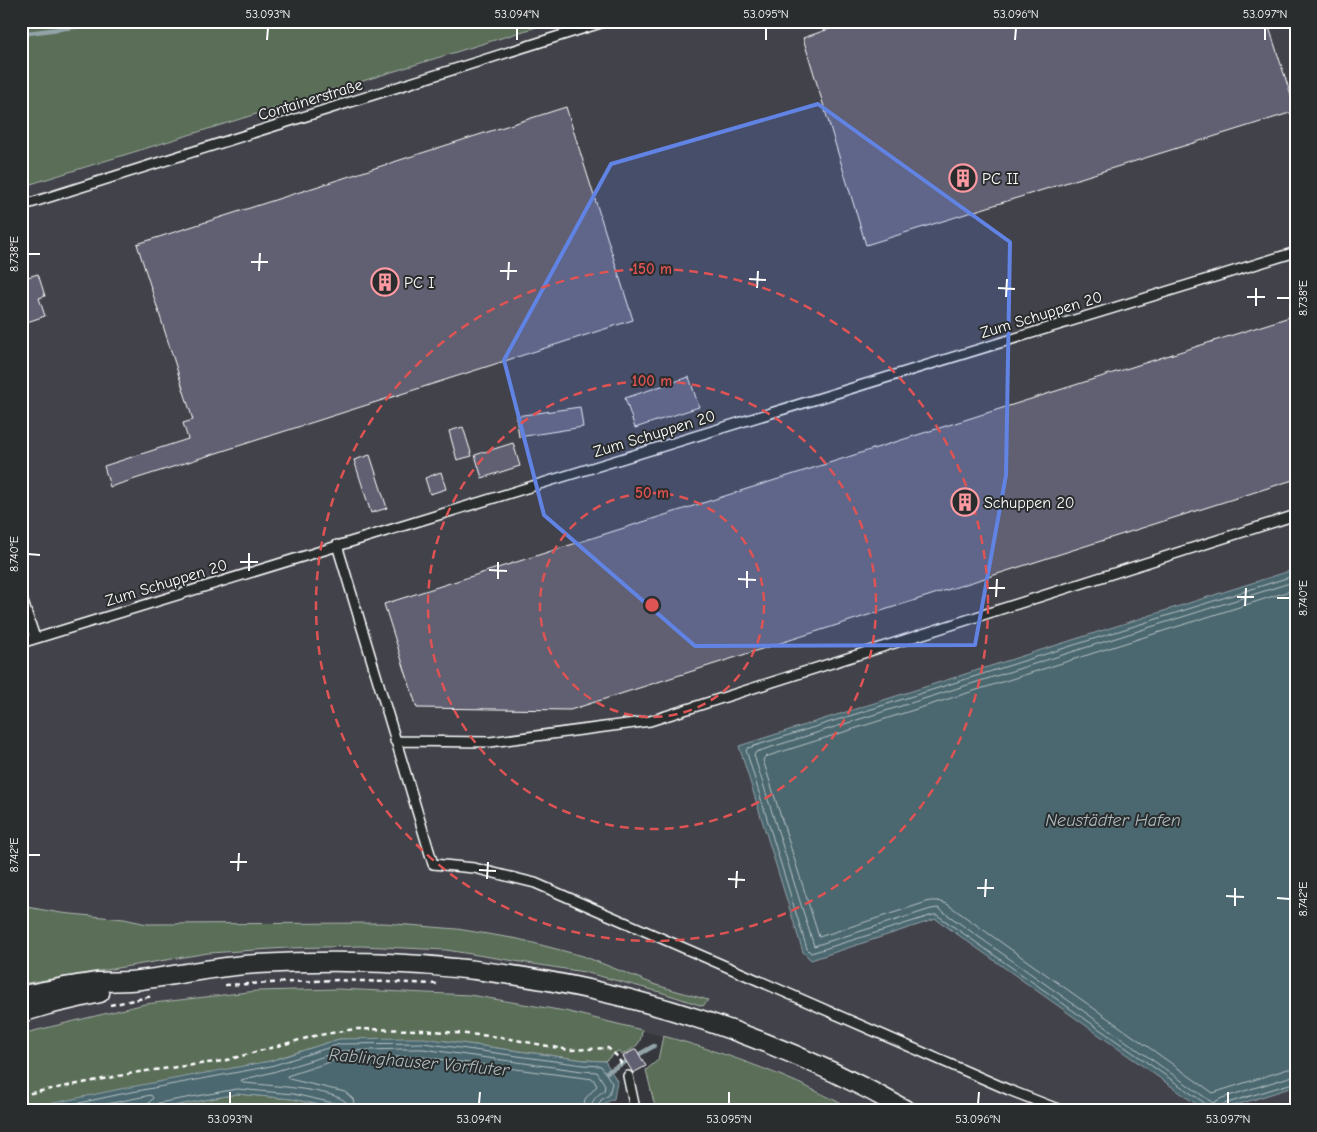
<svg xmlns="http://www.w3.org/2000/svg" width="1317" height="1132" font-family="'Comic Neue',sans-serif">
<rect width="100%" height="100%" fill="#35373c"/>
<filter id="ink" filterUnits="userSpaceOnUse"><feTurbulence type="fractalNoise" baseFrequency=".02" numOctaves="2"/><feDisplacementMap in="SourceGraphic" scale="10" xChannelSelector="R" yChannelSelector="G"/><feConvolveMatrix kernelMatrix="1 2 1 2 8 2 1 2 1" color-interpolation-filters="sRGB"/></filter>
<g filter="url(#ink)">
<path fill="#42434c" d="M556,21H1296V569L739,746L803,952L811,960L936,919L1206,1111H855L834,1100L769,1071L712,1049L565,1011L470,995L338,989L257,991L145,1004L21,1034V187Z
M1296,1086V1111H1218Z"/>
<path fill="#5a6e59" stroke="#acb6ac" d="M21,21H556L21,187Z
M21,906L61,913L124,919L147,924L384,923L457,929L518,939L583,956L656,985L708,1000L703,1006L660,992L584,972L446,950L362,946L287,948L208,953L21,984Z
M338,989L470,995L565,1011L642,1030C641,1046 635,1048 621,1055L618,1051L605,1061L584,1060L446,1041L339,1039L270,1061L21,1111V1034L145,1004L257,991Z
M663,1036C730,1054 795,1078 855,1111H665L655,1107L646,1070L658,1060Z
M237,1094L292,1099L347,1111H146Z"/>
<path fill="#4b676f" stroke="#93a4a9" d="M1296,569V1086L1218,1111H1206L936,919L811,960L803,952L739,746Z
M401,1038H424L584,1060L605,1061L617,1081L614,1099L605,1103L600,1111H347L292,1099L237,1094L146,1111H27L40,1106L120,1089L270,1061L339,1039Z"/>
<g fill="none" stroke-linecap="round" stroke-linejoin="round">
<path stroke="#b7c2c5" stroke-width="1" d="M1296,581L756,752L754,755L814,946L931,909L938,908L1213,1103L1222,1098L1296,1075
M1296,589L765,757L763,760L819,937L930,901H938L947,904L1213,1093L1288,1069L1296,1068
M43,1111L121,1094L271,1066L340,1044L423,1043L583,1065L601,1066L612,1083L609,1095L601,1100L596,1111
M73,1111L151,1095L153,1098L148,1104L147,1111
M153,1111L154,1106L158,1103L237,1089L293,1094L338,1104L341,1106L342,1111
M348,1111L346,1102C333,1089 264,1085 243,1083L241,1080L273,1072L341,1051L401,1049H423L582,1071L597,1072L605,1085L604,1091C596,1095 591,1102 590,1111
M356,1111L353,1099L345,1092L289,1079L287,1076L342,1058L401,1057H422L593,1079L597,1086L585,1099L583,1111
M1208,1111L1206,1104L937,915H933L811,953L807,949L746,750L748,748L1296,575
M1220,1111V1106L1224,1104L1296,1082"/>
<path stroke="#93a4a9" stroke-width="4.5" d="M21,34L118,21
M607,1072L654,1046"/>
</g>
<path fill="#616072" stroke="#fff" d="M852,21H1267L1296,111L866,245L803,38Z
M566,107L633,320L110,487L104,466L188,439L183,423L193,420L137,244Z
M38,274L45,296L39,298L45,316L21,324V279Z
M1296,315V479L570,710L417,708L384,604Z
M689,377L699,407L635,428L625,398Z
M580,407L583,427L519,437L516,416Z
M463,427L472,456L457,460L449,431Z
M513,443L520,466L482,478L475,455Z
M370,455L387,508L371,513L354,460Z
M441,472L446,489L430,494L425,478Z
M636,1049L646,1066L633,1073L623,1056Z"/>
<g fill="none" stroke-linecap="round" stroke-linejoin="round">
<g stroke="#fff" stroke-width="12">
<path id="lane" d="M21,206L607,21
M337,545L433,864L474,868L535,883L1009,1090L1063,1111
M21,596L35,638
M21,643L1296,252
M395,741L490,742L650,721L1296,515
M628,1076L634,1104L633,1111"/>
</g>
<g stroke="#fff" stroke-width="21">
<path id="street" d="M21,995C47,991 73,985 98,982C112,981 126,982 140,980C179,975 218,966 258,964C484,950 711,999 908,1111
M21,1013L48,1005L100,993"/>
</g>
<path stroke="#fff" stroke-width="2.5" stroke-dasharray="5 4" stroke-linecap="butt" d="M225,985L337,980L437,984
M110,1005L153,996
M21,1095L139,1072L223,1061L314,1036L355,1029L423,1030L500,1037L569,1050L608,1048L618,1057L622,1066"/>
<use href="#lane" stroke="#2a2d2e" stroke-width="9"/>
<use href="#street" stroke="#2a2d2e" stroke-width="18"/>
</g>
</g>
<path fill="#6183e4" fill-opacity="0.2" stroke="#6183e4" stroke-width="4" stroke-linejoin="round" d="M818,104L1010,242L1006,475L975,645L695,646L544,515L504,360L611,164Z"/>
<path fill="none" stroke="#fff" stroke-width="2" d="M267,40L268,28M517,40V28M766,40V28M1015,40L1016,28M1265,40V28M28,254H40M251,262H268M259,271L260,253M500,271H517M749,279L766,280M508,280L509,262M757,288L758,271M998,288L1015,289M1006,297L1007,279M1247,297H1265M1277,298H1290M1256,306V288M28,554L40,555M240,562H258M489,570L507,571M249,571V553M498,579V562M738,579L756,580M747,588V571M987,588H1005M996,597L997,579M1237,597H1254M1277,598H1290M1245,606L1246,588M28,855H40M230,862H247M479,870L496,871M238,871L239,853M487,879L488,862M728,879L745,880M736,888L737,871M977,888H994M1226,896L1244,897M985,897L986,879M1277,898L1290,899M1235,906V888M230,1104V1092M479,1104L480,1092M729,1104V1092M978,1104L979,1092M1228,1104V1092"/>
<g fill="none" stroke="#de5353" stroke-width="2.5" stroke-dasharray="9 6">
<circle cx="652" cy="605" r="112"/>
<circle cx="652" cy="605" r="224"/>
<circle cx="652" cy="605" r="336"/>
</g>
<defs>
<g id="building-ring" transform="scale(1.4375)"><circle r="9.5" fill="#2a2d2e" stroke="#ff9aa2" stroke-width="1.5"/><path d="M-4-6H4V6H1V3H-1V6H-4ZM-2.5-4.3h1.7v1.8h-1.7ZM.8-4.3h1.7v1.8H.8ZM-2.5-1h1.7V.8h-1.7ZM.8-1h1.7V.8H.8Z" fill="#ff9aa2"/></g>
</defs>
<g fill-rule="evenodd">
<use href="#building-ring" x="963" y="178"/>
<use href="#building-ring" x="385" y="282"/>
<use href="#building-ring" x="965" y="502"/>
</g>
<g text-anchor="middle" stroke-width="4" stroke-linejoin="round" paint-order="stroke">
<g font-size="16" fill="#fff" stroke="#2a2d2e">
<text transform="translate(310 99) rotate(-17)" y="6">Containerstraße</text>
<text transform="translate(1041 314) rotate(-17)" y="6">Zum Schuppen 20</text>
<text transform="translate(654 433) rotate(-17)" y="6">Zum Schuppen 20</text>
<text transform="translate(166 582) rotate(-17)" y="6">Zum Schuppen 20</text>
</g>
<g font-size="16" fill="#fff" stroke="#2a2d2e" text-anchor="start">
<text x="982" y="184">PC II</text>
<text x="404" y="288">PC I</text>
<text x="984" y="508">Schuppen 20</text>
</g>
<g font-size="18" font-style="italic" fill="#aebbbe" stroke="#2a2d2e">
<text x="1113" y="826">Neustädter Hafen</text>
<text transform="translate(419 1062) rotate(5)" y="6">Rablinghauser Vorfluter</text>
</g>
</g>
<circle cx="652" cy="605" r="8" fill="#de5353" stroke="#2a2d2e" stroke-width="2.5"/>
<g font-size="15" text-anchor="middle" font-weight="bold" fill="#de5353" stroke="#2a2d2e" stroke-width="4" stroke-linejoin="round" paint-order="stroke">
<text x="652" y="274">150 m</text>
<text x="652" y="386">100 m</text>
<text x="652" y="498">50 m</text>
</g>
<rect width="1317" height="1132" fill="none" stroke="#2a2d2e" stroke-width="55"/>
<rect x="28" y="28" width="1262" height="1076" fill="none" stroke="#fff" stroke-width="2"/>
<g font-size="12" text-anchor="middle" fill="#fff">
<text x="268" y="18">53.093°N</text>
<text x="517" y="18">53.094°N</text>
<text x="766" y="18">53.095°N</text>
<text x="1016" y="18">53.096°N</text>
<text x="1265" y="18">53.097°N</text>
<text transform="translate(14 254) rotate(-90)" y="4">8.738°E</text>
<text transform="translate(1303 298) rotate(-90)" y="4">8.738°E</text>
<text transform="translate(14 554) rotate(-90)" y="4">8.740°E</text>
<text transform="translate(1303 598) rotate(-90)" y="4">8.740°E</text>
<text transform="translate(14 855) rotate(-90)" y="4">8.742°E</text>
<text transform="translate(1303 899) rotate(-90)" y="4">8.742°E</text>
<text x="230" y="1123">53.093°N</text>
<text x="479" y="1123">53.094°N</text>
<text x="729" y="1123">53.095°N</text>
<text x="978" y="1123">53.096°N</text>
<text x="1228" y="1123">53.097°N</text>
</g>
</svg>
